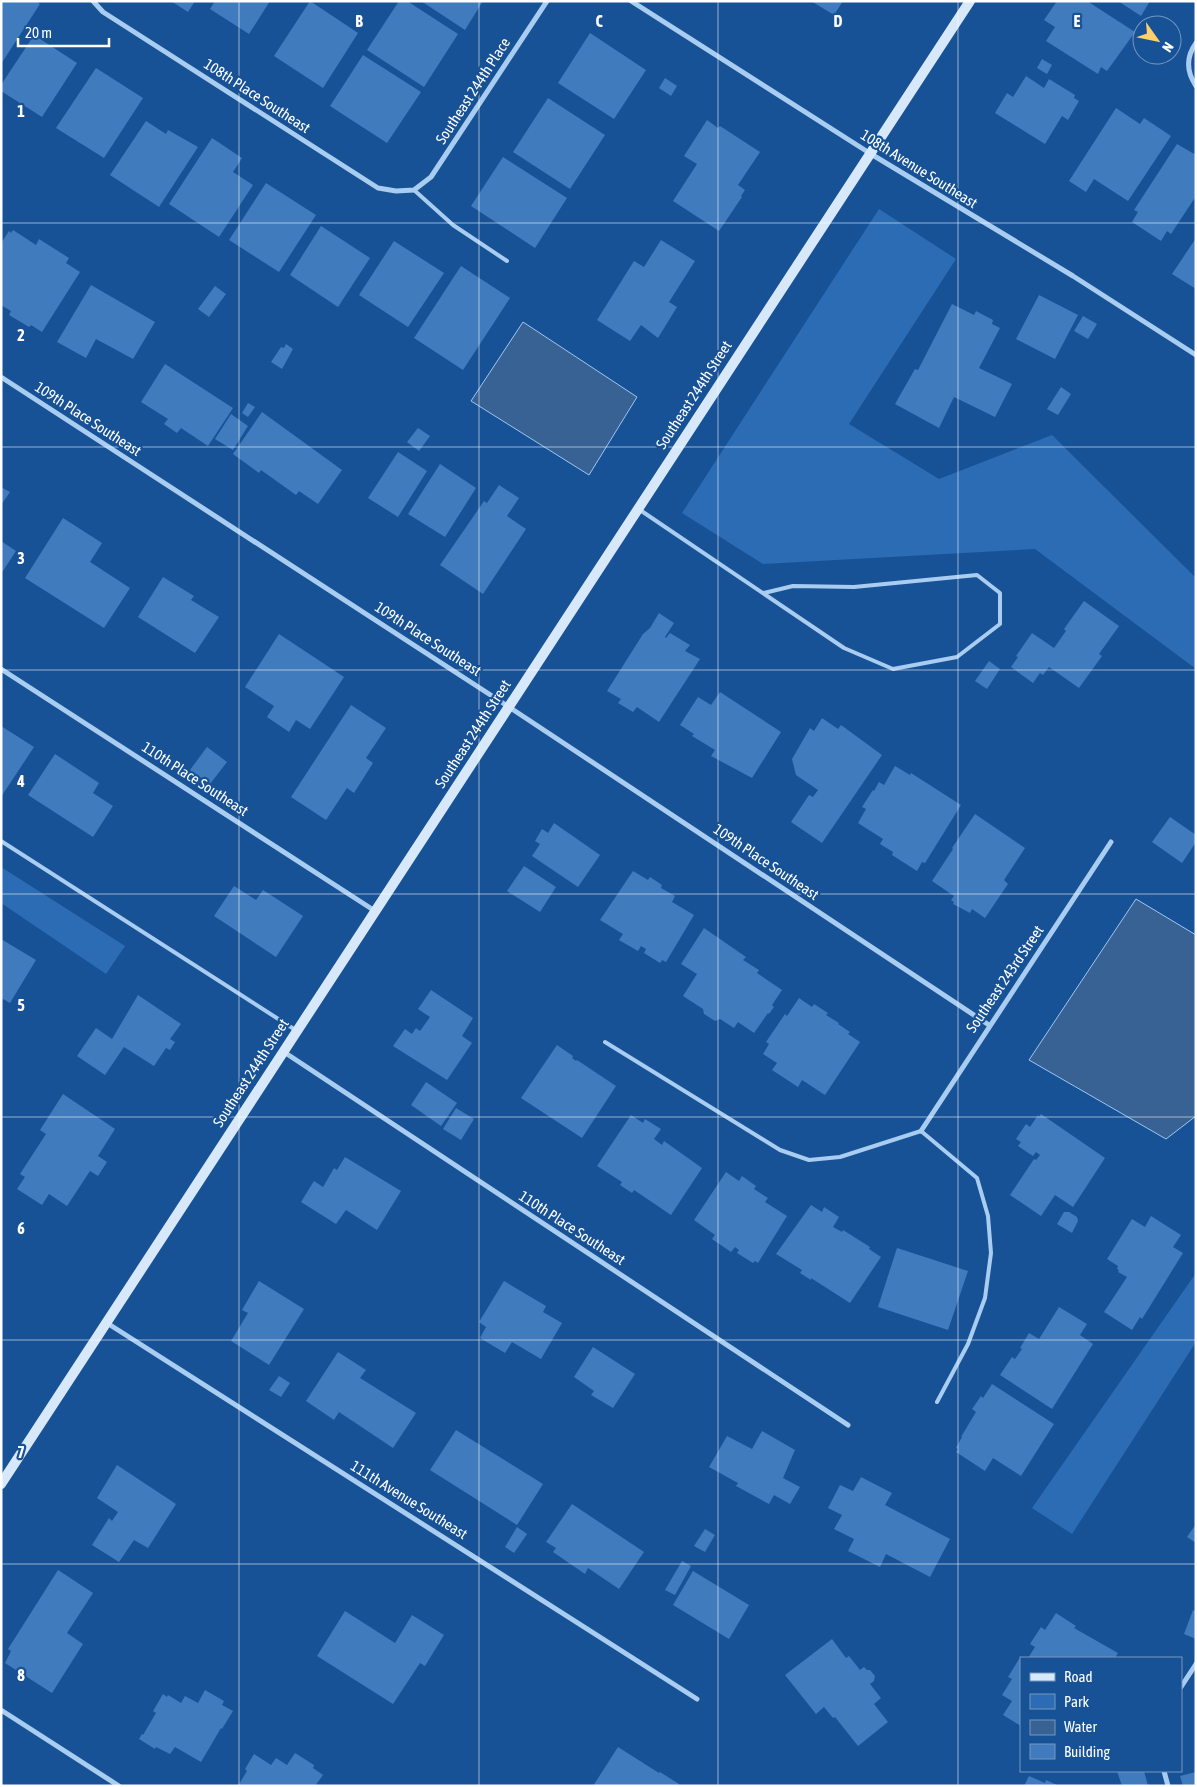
<svg xmlns="http://www.w3.org/2000/svg" width="1197" height="1787" font-family="'Asap Condensed',sans-serif">
<rect width="100%" height="100%" fill="#185296"/>
<path fill="#2b6cb4" d="M879,209L956,259L849,424L939,479L1052,435L1196,578V669L1035,549L763,564L682,513Z
M1,867L125,946L106,974L1,903Z
M1196,1273V1342L1072,1534L1032,1508Z"/>
<path fill="#376293" stroke="#9cc7f3" d="M523,322L637,397L589,475L471,401Z
M1136,899L1196,935V1116L1166,1139L1029,1060Z"/>
<path fill="#407bbd" d="M1,1H36L40,4L1,64Z
M171,1H195L188,12Z
M215,1H270L249,34L210,9Z
M310,1L358,33L323,88L274,56Z
M399,1H407L458,34L424,87L367,50Z
M421,1H483L465,30Z
M811,1H843L834,15Z
M1057,1H1087L1135,32L1107,71L1101,67L1098,74L1046,41L1055,27L1044,20Z
M1118,1H1150L1141,16Z
M590,33L646,70L614,119L558,83Z
M34,35L77,63L42,117L1,91V85Z
M363,55L421,92L387,143L330,106Z
M1042,59L1052,65L1047,74L1037,68Z
M96,68L143,98L104,158L56,128Z
M1026,76L1044,88L1049,79L1075,95L1074,98L1079,101L1068,120L1062,116L1045,144L995,113L1007,93L1013,97Z
M665,78L677,86L671,96L659,88Z
M548,98L605,135L570,189L513,152Z
M1116,108L1140,124L1144,118L1171,136L1128,201L1094,179L1086,192L1069,181Z
M707,120L718,128L720,126L760,152L738,185L745,190L741,196L742,197L719,231L673,201L697,164L684,156Z
M146,121L166,134L168,130L198,147L159,207L110,175Z
M212,138L242,158L233,172L253,185L219,237L169,204Z
M1177,144L1196,155V196L1171,234L1167,231L1161,241L1132,222L1138,212L1134,210Z
M503,157L567,198L535,248L471,206Z
M266,183L316,215L279,272L229,240Z
M321,226L370,258L338,307L290,275Z
M13,230L36,245L39,239L69,258L66,263L80,272L42,332L31,325L29,327L9,315L11,311L1,305V243L9,231L11,233Z
M1196,238V289L1172,274Z
M661,240L695,261L669,302L677,307L658,338L641,325L630,341L597,320L634,261L644,267Z
M394,241L444,273L408,327L359,295Z
M461,266L510,298L463,370L414,338Z
M91,285L155,322L133,359L96,339L86,358L57,342Z
M215,286L226,294L209,317L198,309Z
M1039,295L1078,315L1055,359L1016,339Z
M952,304L974,315L976,311L993,320L992,324L1000,328L979,368L1012,384L995,417L954,397L939,428L895,404L915,369L918,370Z
M1083,316L1097,324L1088,339L1074,331Z
M286,344L293,349L282,369L271,362L281,347L284,348Z
M165,364L233,408L208,446L181,428L177,433L164,424L168,419L141,402Z
M1061,387L1071,394L1058,415L1047,409Z
M248,403L255,407L248,417L242,413Z
M262,412L342,470L318,504L299,491L296,495L261,470L259,473L233,454Z
M231,414L248,426L233,450L215,439Z
M418,428L430,436L419,451L407,442Z
M398,452L427,471L398,517L368,498Z
M440,464L476,488L445,537L408,514Z
M499,485L519,498L507,516L526,529L483,594L440,565L484,501L487,503Z
M1,487L10,492L1,505Z
M63,518L102,543L90,562L130,588L104,628L25,578Z
M1,541L16,551L1,574Z
M163,577L194,596L191,600L219,617L195,653L138,617Z
M1084,601L1119,626L1099,654L1102,656L1079,688L1049,667L1043,675L1040,673L1033,683L1011,667L1018,657L1016,656L1032,633L1054,648L1066,631L1064,629Z
M659,613L674,623L665,637L666,638L670,633L690,645L685,651L700,659L659,722L637,707L633,712L618,703L621,699L607,691L643,634L650,628Z
M279,634L344,677L310,729L296,720L289,732L267,717L274,706L245,687Z
M989,661L1000,669L987,689L975,681Z
M720,692L781,732L752,778L711,756L715,750L692,736L694,734L680,725L698,697L711,705Z
M351,705L386,728L366,758L373,763L354,793L347,788L326,820L291,797Z
M822,718L838,729L841,725L882,755L822,843L791,822L809,795L813,797L818,790L796,775L792,759L810,728L814,731Z
M1,726L34,747L1,797Z
M207,747L227,762L210,784L190,770Z
M55,754L99,783L93,793L113,806L93,837L28,795Z
M895,766L910,775L911,773L961,805L925,863L922,862L917,871L892,855L893,852L880,844L883,839L858,823L866,809L862,807L873,790L874,791L879,782L884,785Z
M975,814L1025,848L1004,880L1008,884L985,918L972,909L970,913L953,904L954,902L951,900L954,896L932,881L953,849L952,848Z
M1170,817L1196,835V842L1182,863L1152,842Z
M554,823L600,855L578,887L532,856L540,844L535,841L542,829L548,833Z
M524,866L556,887L540,912L507,891Z
M633,871L648,880L650,877L662,885L661,888L675,896L672,902L694,915L666,962L662,960L660,963L644,953L646,949L641,946L638,951L619,940L623,934L600,920Z
M234,886L256,900L263,890L303,916L276,957L214,916Z
M704,928L746,957L743,960L759,970L757,973L782,990L772,1005L774,1007L769,1014L768,1013L754,1033L738,1022L734,1028L720,1019L715,1021L704,1014L703,1009L683,996L697,974L681,964Z
M1,939L36,960L10,1003L3,999L1,1001Z
M431,990L473,1018L462,1036L472,1043L447,1080L393,1046L405,1029L412,1034L416,1028L420,1031L430,1017L418,1009Z
M138,995L181,1024L170,1039L175,1042L170,1050L166,1048L154,1066L124,1047L105,1075L77,1056L96,1028L112,1039Z
M799,998L812,1007L814,1004L828,1013L826,1015L839,1023L838,1024L850,1032L848,1034L860,1042L825,1095L802,1080L798,1087L772,1070L777,1063L763,1054L769,1044L766,1042L785,1014L787,1016Z
M557,1045L573,1056L572,1058L576,1061L577,1060L616,1086L582,1138L521,1098Z
M426,1082L457,1103L441,1126L411,1105Z
M63,1094L115,1129L98,1156L107,1162L98,1176L90,1171L67,1206L49,1194L42,1205L17,1189L25,1177L20,1174L46,1134L40,1130Z
M456,1108L474,1119L461,1140L443,1129Z
M1041,1114L1105,1158L1073,1207L1055,1195L1041,1216L1010,1195L1034,1159L1036,1160L1040,1155L1036,1152L1033,1156L1018,1146L1021,1142L1016,1139L1026,1124L1030,1127L1038,1115L1039,1117Z
M631,1115L643,1123L645,1119L661,1129L654,1139L662,1145L664,1141L702,1168L671,1215L634,1190L632,1193L620,1185L622,1182L597,1166Z
M345,1157L401,1191L377,1230L346,1210L336,1224L301,1202L314,1181L323,1187L334,1168L337,1170Z
M726,1172L739,1181L742,1176L756,1186L754,1189L768,1198L765,1202L787,1216L758,1263L755,1261L753,1263L737,1253L739,1250L735,1247L731,1252L712,1239L715,1235L694,1220Z
M811,1205L822,1212L824,1207L839,1217L833,1227L842,1232L843,1230L870,1247L869,1249L881,1257L850,1303L811,1278V1280L800,1273L802,1270L776,1254Z
M1064,1212H1069L1077,1217L1078,1221L1072,1233L1057,1224Z
M1151,1216L1181,1235L1173,1247L1183,1253L1142,1319L1140,1317L1132,1330L1104,1312L1127,1277L1118,1272L1119,1270L1117,1269L1118,1266L1107,1259L1132,1219L1145,1227Z
M897,1248L968,1271L948,1330L878,1307Z
M259,1281L304,1309L269,1365L231,1341L248,1313L242,1310Z
M504,1281L546,1306L543,1312L562,1323L541,1359L512,1342L505,1353L480,1338L486,1327L479,1322Z
M1059,1307L1087,1324L1080,1335L1093,1344L1052,1409L1000,1375L1012,1357L1015,1359L1022,1349L1020,1348L1029,1333L1039,1339Z
M593,1347L635,1374L613,1408L591,1395L594,1391L574,1377Z
M338,1352L366,1370L360,1378L416,1413L393,1448L339,1412L334,1420L306,1401Z
M279,1376L290,1383L281,1397L269,1390Z
M992,1384L1054,1424L1021,1476L993,1458L985,1471L956,1452L958,1449L956,1448L962,1437H961L976,1412L972,1409L981,1396L983,1398Z
M456,1430L543,1484L517,1525L430,1470Z
M762,1431L795,1450L783,1478L800,1487L790,1504L774,1495L769,1504L736,1486L738,1483L709,1467L727,1436L752,1449Z
M117,1465L176,1504L148,1548L134,1540L119,1562L92,1545L109,1518L112,1521L118,1512L97,1498Z
M861,1477L892,1493L885,1505L950,1539L930,1577L886,1554L880,1567L848,1551L854,1539L834,1529L842,1515L828,1508L840,1485L853,1491Z
M572,1504L644,1552L619,1589L588,1568L585,1574L553,1552L556,1548L546,1542Z
M1196,1524V1543L1187,1537Z
M517,1527L527,1534L514,1553L505,1547Z
M705,1529L715,1535L705,1552L694,1546Z
M682,1561L691,1566L675,1595L665,1590Z
M58,1570L93,1593L67,1633L83,1644L52,1693L5,1663L11,1651L8,1649Z
M693,1571L749,1605L729,1639L673,1605Z
M1193,1610L1196,1612V1639L1184,1634Z
M345,1611L395,1643L412,1615L444,1635L425,1666L420,1663L393,1704L317,1656Z
M1056,1613L1076,1626L1074,1628L1118,1653L1115,1658H1028L1035,1647L1030,1644L1041,1627L1045,1630Z
M832,1639L846,1658L849,1656L860,1670L864,1667L867,1670H870L875,1676L874,1681L870,1684L881,1698L874,1704L888,1722L858,1746L835,1717L833,1718L824,1707L816,1714L785,1675Z
M1019,1659L1021,1660V1726L1003,1715L1012,1701L1002,1695L1012,1679L1008,1677Z
M205,1690L224,1701L222,1705L233,1711L222,1729L221,1728L201,1762L175,1747L170,1754L156,1747L155,1749L139,1739L142,1734L143,1735L156,1713L153,1711L163,1694L167,1697L168,1695L181,1703L185,1696L198,1703Z
M618,1747L659,1773L660,1772L679,1784L678,1786H593Z
M295,1753L314,1765L313,1768L323,1775L315,1786H238L247,1771L245,1769L254,1754L271,1765L276,1758L287,1765Z
M1117,1771H1144L1148,1786H1122Z
M1196,1772V1786H1183L1180,1776Z
M1029,1776L1045,1783L1046,1780L1059,1786H1024Z"/>
<g fill="none" stroke-linecap="round" stroke-linejoin="round">
<path stroke="#a9ccf1" stroke-width="4" d="M414,190L453,225L507,261
M640,510L844,648L893,669L957,657L1000,624V593L977,575L854,587L793,586L764,593
M1,841L297,1031
M605,1042L780,1150L809,1160L840,1157L921,1131L977,1178L988,1216L991,1253L985,1298L968,1344L937,1402"/>
<path stroke="#a9ccf1" stroke-width="5" d="M93,1L103,12L378,188L396,191L414,190L431,177L547,1
M631,1L871,154L1073,276L1196,355
M1196,43C1186,57 1186,71 1196,86
M1,377L509,707L989,1025
M1,669L375,911
M284,1052L848,1425
M921,1131L1111,842
M107,1323L697,1699
M1181,1687L1196,1664
M1,1710L119,1786
M1164,1771L1168,1786"/>
<path stroke="#d8e8fb" stroke-width="10" d="M1,1484L970,1"/>
</g>
<path fill="none" stroke="#fff" stroke-width="1" stroke-opacity="0.55" d="M239,1V1786M479,1V1786M718,1V1786M958,1V1786M1,223H1196M1,447H1196M1,670H1196M1,894H1196M1,1117H1196M1,1340H1196M1,1564H1196"/>
<g text-anchor="middle" stroke-width="4.5" stroke-linejoin="round" paint-order="stroke">
<g font-size="15" fill="#fff" stroke="#185296">
<text transform="translate(473 91) rotate(-57)" y="5">Southeast 244th Place</text>
<text transform="translate(257 96) rotate(33)" y="5">108th Place Southeast</text>
<text transform="translate(919 169) rotate(32)" y="5">108th Avenue Southeast</text>
<text transform="translate(694 395) rotate(-57)" y="5">Southeast 244th Street</text>
<text transform="translate(88 419) rotate(33)" y="5">109th Place Southeast</text>
<text transform="translate(428 639) rotate(33)" y="5">109th Place Southeast</text>
<text transform="translate(473 734) rotate(-57)" y="5">Southeast 244th Street</text>
<text transform="translate(195 779) rotate(33)" y="5">110th Place Southeast</text>
<text transform="translate(766 862) rotate(34)" y="5">109th Place Southeast</text>
<text transform="translate(1005 979) rotate(-56)" y="5">Southeast 243rd Street</text>
<text transform="translate(251 1073) rotate(-57)" y="5">Southeast 244th Street</text>
<text transform="translate(572 1228) rotate(33)" y="5">110th Place Southeast</text>
<text transform="translate(409 1500) rotate(32)" y="5">111th Avenue Southeast</text>
</g>
</g>
<g font-size="16" text-anchor="middle" font-weight="bold" fill="#fff" stroke="#185296" stroke-width="4.5" stroke-linejoin="round" paint-order="stroke">
<text x="359" y="27">B</text>
<text x="599" y="27">C</text>
<text x="838" y="27">D</text>
<text x="1077" y="27">E</text>
<text x="21" y="117">1</text>
<text x="21" y="341">2</text>
<text x="21" y="564">3</text>
<text x="21" y="787">4</text>
<text x="21" y="1011">5</text>
<text x="21" y="1234">6</text>
<text x="21" y="1458">7</text>
<text x="21" y="1681">8</text>
</g>
<rect width="1197" height="1787" fill="none" stroke="#ffffff" stroke-width="5"/>
<rect x="1020" y="1657" width="162" height="115" fill="#185296" stroke="#7497c0"/>
<rect x="1030" y="1673" width="25" height="8" fill="#d8e8fb" stroke="#7497c0"/>
<text x="1064" y="1682" font-size="15" fill="#ffffff">Road</text>
<rect x="1030" y="1694" width="25" height="15" fill="#2b6cb4" stroke="#7497c0"/>
<text x="1064" y="1707" font-size="15" fill="#ffffff">Park</text>
<rect x="1030" y="1720" width="25" height="15" fill="#376293" stroke="#7497c0"/>
<text x="1064" y="1732" font-size="15" fill="#ffffff">Water</text>
<rect x="1030" y="1744" width="25" height="15" fill="#407bbd" stroke="#7497c0"/>
<text x="1064" y="1757" font-size="15" fill="#ffffff">Building</text>
<g transform="translate(1157 40) rotate(123)"><circle r="24" fill="#185296" stroke="#7497c0"/>
<path d="M0-4L9 19L0 12L-9 19Z" fill="#ffd069"/>
<text y="-8" font-size="14" font-weight="bold" text-anchor="middle" fill="#ffffff">N</text>
</g>
<path d="M18 38v8h91v-8" fill="none" stroke="#ffffff" stroke-width="2.5"/>
<text x="25" y="38" font-size="15" fill="#ffffff" stroke="#185296" stroke-width="4" paint-order="stroke">20 m</text>
</svg>
